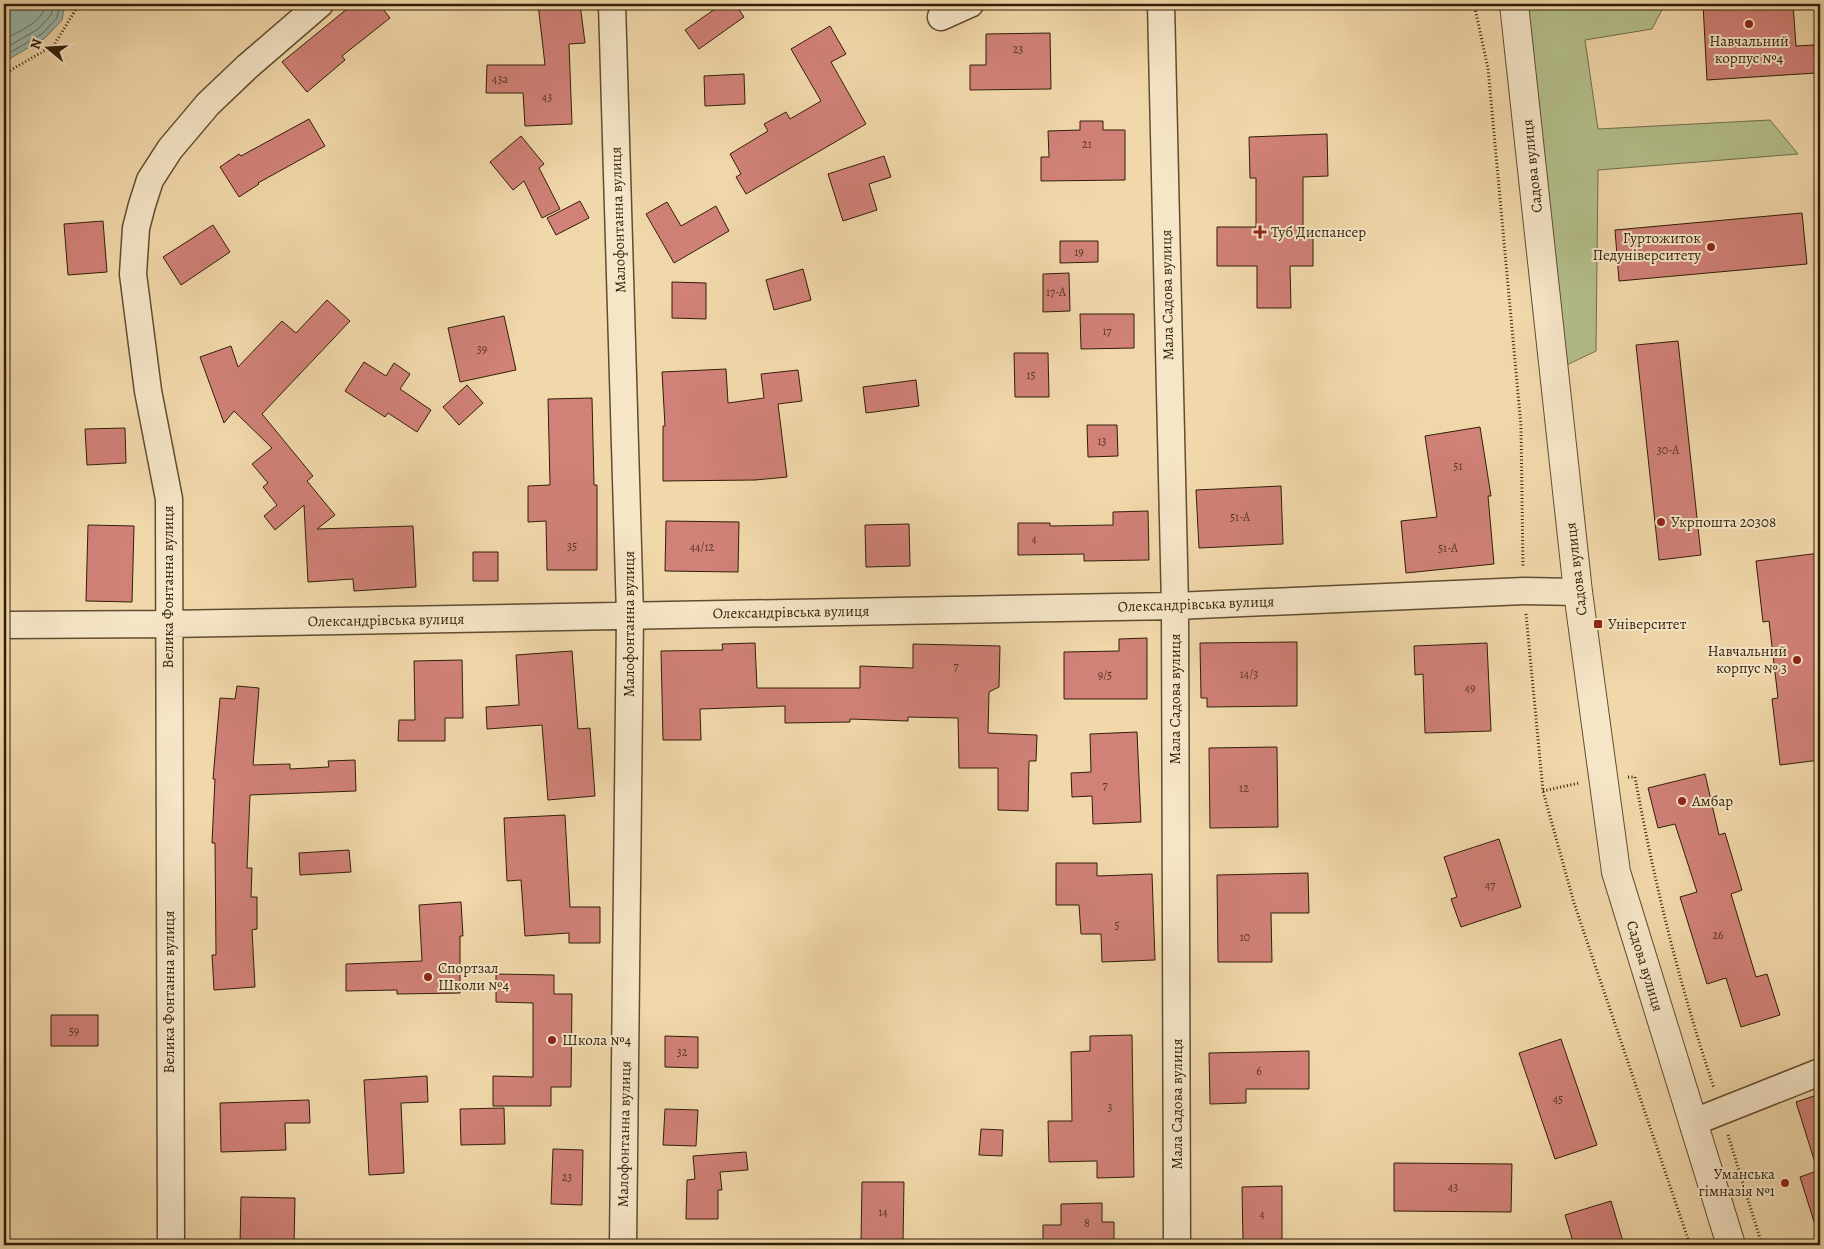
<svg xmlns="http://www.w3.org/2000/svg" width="1824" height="1249" font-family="Alegreya,serif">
<rect width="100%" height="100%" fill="#f1d8aa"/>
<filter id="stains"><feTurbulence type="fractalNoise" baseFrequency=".004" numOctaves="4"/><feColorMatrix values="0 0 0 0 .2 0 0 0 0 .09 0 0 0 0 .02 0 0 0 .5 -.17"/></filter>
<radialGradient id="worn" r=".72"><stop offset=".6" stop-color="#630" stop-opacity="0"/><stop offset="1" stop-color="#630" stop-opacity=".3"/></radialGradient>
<path fill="#b4c08d" stroke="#72704a" d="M1514,4H1665L1652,29L1585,40L1598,129L1770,120L1798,154L1598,170L1596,351L1554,371Z"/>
<path fill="#9bb9ad" stroke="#707b6b" d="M4,4H65L62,20L45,38L4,62Z"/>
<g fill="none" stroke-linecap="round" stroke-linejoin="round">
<path stroke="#666c5a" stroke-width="1" d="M4,40C19,30 42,24 46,4
M4,49L38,29L51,15L54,4
M4,56L42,34L57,18L60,4"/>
</g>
<path fill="#d18178" stroke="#301f07" d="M353,4H379L390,18L342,56L345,60L307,92L282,62Z
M538,4H580L585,43L569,44L572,124L525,126L523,93H486L487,65H545Z
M722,4H735L744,17L699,49L685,30Z
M1703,4H1793L1796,46L1814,45L1816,73L1707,80Z
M830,26L846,54L831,62L866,124L746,194L736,177L741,174L730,154L768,131L764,124L786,112L790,119L821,101L791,49Z
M1050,33L1051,89L970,90V65H986V34Z
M744,74L745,104L705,106L704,76Z
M309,119L325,146L258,183L259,184L239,197L220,167L239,154L241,156Z
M1080,121H1103V130H1125V180L1041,181V157H1049L1048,131L1080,130Z
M1327,134L1328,176L1303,177V238H1313V266H1290L1291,308H1257V266H1217V227H1256V178H1250L1249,137Z
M521,136L544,164L539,168L560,209L542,218L524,181L513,190L490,162Z
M884,156L891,177L869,184L877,210L843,221L828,174Z
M580,201L589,218L556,235L547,218Z
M667,202L681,226L716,206L729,231L674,263L646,214Z
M1802,213L1807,264L1619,281L1615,230Z
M103,221L107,272L68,275L64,224Z
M213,225L230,252L181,285L163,257Z
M1060,241H1098V262L1060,263Z
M803,269L811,300L774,310L766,280Z
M1069,273L1070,311L1043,312V274Z
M672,282L706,283V319L672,318Z
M327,300L350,321L262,414L313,476L307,481L335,515L317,529L413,526L416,587L354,591L353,579L308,582L304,505L275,530L264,516L277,505L263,487L268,483L252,464L272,448L234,411L224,423L200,357L231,346L238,367L282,321L296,333Z
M1080,314H1134V348L1081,349Z
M504,316L516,370L460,382L448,328Z
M1678,341L1701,555L1659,560L1636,345Z
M1014,353H1048L1049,397H1015Z
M364,362L386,376L394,363L410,374L400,389L431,410L417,432L388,413L385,417L345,391Z
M726,369L728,403L764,398L761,374L798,370L802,401L778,404L787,477L755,480L663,481V426H665L662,372Z
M916,380L919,406L866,413L863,387Z
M467,385L483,403L459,425L443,407Z
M592,398L594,485H597V570H547L546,521L528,522V486L550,485L548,399Z
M1087,425H1117L1118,456L1088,457Z
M1480,427L1491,496H1488L1494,564L1406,573L1401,521L1437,517L1425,436Z
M125,428L126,463L87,465L85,429Z
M1281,486L1283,544L1199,548L1196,490Z
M1148,511L1149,560L1084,561V554L1018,555V523H1050V526L1113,525V512Z
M666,521L739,522L738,572L665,571Z
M909,524L910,566L866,567L865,525Z
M88,525L134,526L132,602L86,601Z
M473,552H498V581H473Z
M1820,553V760L1780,765L1772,699L1778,698L1769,621L1763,622L1756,561Z
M1147,638V699H1064V652L1119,651V639Z
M1297,642V706L1207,707V698H1201L1200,643Z
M755,643L757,688H860V666L913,668V644L1000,646L999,687L989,692L988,733L1037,735L1036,761H1029L1028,811L998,810V768H959L958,718L908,717V721L850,719V722L785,723V706L700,709L701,740H663L661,651L723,650L722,644Z
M1487,643L1491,731L1425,733L1423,674L1415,675L1414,646Z
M572,651L578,729L590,728L595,796L548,800L542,725L487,729L486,707L519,705L516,655Z
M462,660L463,718H445V741H398L399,720H415L414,661Z
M237,686L259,688L253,765L290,764V769L329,767L328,761L355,760L356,791L250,795L247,868H252L251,897H257V929L252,930L255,987L214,990L212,955H216L215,843H212L215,779H213L220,698L235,699Z
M1137,732L1141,822L1093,824L1092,796L1072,797L1071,773L1091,772L1090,734Z
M1277,747L1278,827L1210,828L1209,748Z
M1705,774L1719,835L1725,833L1742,890L1731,894L1756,977L1767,974L1780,1015L1741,1027L1726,978L1707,984L1680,897L1697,892L1675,824L1658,828L1648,788Z
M565,815L570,907H600V943H569V933L525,936L521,880L507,881L504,818Z
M1499,839L1521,907L1461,927L1451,899L1457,897L1444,857Z
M349,850L351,872L300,875L299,853Z
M1056,863H1097V876L1152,874L1155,960L1102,962L1101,934H1081L1079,905H1056Z
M1308,873L1309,913H1271L1272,962H1218L1217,875Z
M461,902L463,936H460V993L397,994V990L346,991V964L422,961L419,905Z
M496,974L554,975V994H572L571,1087H551V1106H493V1076L533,1077V1003L496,1002Z
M51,1015H98V1046H51Z
M1132,1035L1134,1177L1097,1178V1161L1049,1162L1048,1121H1072L1071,1052L1090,1051V1036Z
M665,1036L698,1037V1068L665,1067Z
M1561,1039L1597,1145L1555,1159L1519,1053Z
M1309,1051V1089H1246V1103L1210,1104L1209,1053Z
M427,1076L428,1102L401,1103L404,1173L369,1175L364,1080Z
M1820,1094V1165L1816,1166L1796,1102Z
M309,1100L310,1123H285L286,1150L221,1152L220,1103Z
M504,1108L505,1144L461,1145L460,1109Z
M665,1109L698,1110L696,1146L663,1145Z
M981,1129L1003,1130L1002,1156L979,1155Z
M553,1149L583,1150L582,1205L551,1204Z
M746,1152L748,1170L720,1172L722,1190H718V1219H686L687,1180L695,1179L693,1156Z
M1394,1163L1512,1164L1511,1212L1394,1211Z
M1820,1170V1227L1816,1228L1800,1177Z
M862,1182H904L903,1242L861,1241Z
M1282,1186V1241L1243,1242L1242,1187Z
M241,1197L295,1198L294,1245H240Z
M1611,1201L1624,1245H1574L1565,1215Z
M1102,1203V1222H1114V1245H1043V1225H1061V1204Z"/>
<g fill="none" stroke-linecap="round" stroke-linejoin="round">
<g stroke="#604d30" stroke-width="29">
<path id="minor" d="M612,4L630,615L623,1245
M1161,4L1175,606L1177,1245
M941,17L970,4
M4,625L168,624L1175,606L1524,591L1578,592
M1694,1122L1820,1072
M171,1245L169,499L148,391L133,274L136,228L142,205L150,180L170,149L208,104L248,66L320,4"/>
</g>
<g stroke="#604d30" stroke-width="30">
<path id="tertiary" d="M1514,4L1578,592L1616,872L1731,1245"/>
</g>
<path stroke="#301f07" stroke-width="3" stroke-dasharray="1 2.5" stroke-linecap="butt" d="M1474,4L1488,68L1521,426L1523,568
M4,74L54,45L79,4
M1526,614L1543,791L1574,903L1690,1245
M1628,777H1635C1654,882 1680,987 1714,1088
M1543,791L1579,783
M1728,1135L1762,1245"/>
<use href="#minor" stroke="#f6e6c8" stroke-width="26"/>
<use href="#tertiary" stroke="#f6e6c8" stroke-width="28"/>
</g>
<g fill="#8f2418" stroke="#f6e6c8" stroke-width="2">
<circle cx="1749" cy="24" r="5"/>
<path d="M1257.5 224.5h5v5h5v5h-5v5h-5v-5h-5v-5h5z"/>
<circle cx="1711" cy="247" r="5"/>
<circle cx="1661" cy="522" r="5"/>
<rect x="1593" y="619" width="10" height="10" rx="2.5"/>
<circle cx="1797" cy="660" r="5"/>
<circle cx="1682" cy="801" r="5"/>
<circle cx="428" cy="977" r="5"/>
<circle cx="552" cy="1040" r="5"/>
<circle cx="1785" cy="1183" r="5"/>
</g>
<g text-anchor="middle" stroke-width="4" stroke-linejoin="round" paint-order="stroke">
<g font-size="12" fill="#583823">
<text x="1018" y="53">23</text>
<text x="500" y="83">43а</text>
<text x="547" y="101">43</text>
<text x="1087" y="148">21</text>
<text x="1079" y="256">19</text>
<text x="1056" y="296">17-А</text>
<text x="1107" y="335">17</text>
<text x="482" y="353">39</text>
<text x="1031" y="379">15</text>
<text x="1102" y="445">13</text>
<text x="1668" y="454">30-А</text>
<text x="1458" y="470">51</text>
<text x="1240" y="521">51-А</text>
<text x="1034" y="543">4</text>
<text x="572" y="550">35</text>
<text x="702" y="551">44/12</text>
<text x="1448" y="552">51-А</text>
<text x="956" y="670">7</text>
<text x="1249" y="678">14/3</text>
<text x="1105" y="679">9/5</text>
<text x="1470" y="692">49</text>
<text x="1105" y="789">7</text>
<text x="1244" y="792">12</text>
<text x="1490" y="889">47</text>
<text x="1117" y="929">5</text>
<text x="1718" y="939">26</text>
<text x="1245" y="941">10</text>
<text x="74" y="1035">59</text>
<text x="682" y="1056">32</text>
<text x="1259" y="1075">6</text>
<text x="1558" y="1103">45</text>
<text x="1110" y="1111">3</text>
<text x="567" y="1181">23</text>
<text x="1453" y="1191">43</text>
<text x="883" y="1216">14</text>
<text x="1262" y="1218">4</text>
<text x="1087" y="1227">8</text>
</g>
<g font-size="15" fill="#301f07" stroke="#f6e6c8" text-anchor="start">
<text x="1749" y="46" text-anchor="middle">Навчальний<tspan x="1749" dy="17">корпус №4</tspan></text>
<text x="1271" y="237">Туб Диспансер</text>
<text x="1701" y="243" text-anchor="end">Гуртожиток<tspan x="1701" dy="17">Педуніверситету</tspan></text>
<text x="1671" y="527">Укрпошта 20308</text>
<text x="1608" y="629">Університет</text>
<text x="1787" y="656" text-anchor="end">Навчальний<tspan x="1787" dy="17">корпус № 3</tspan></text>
<text x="1692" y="806">Амбар</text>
<text x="438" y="973">Спортзал<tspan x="438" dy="17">Школи №4</tspan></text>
<text x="562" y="1045">Школа №4</text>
<text x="1775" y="1179" text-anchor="end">Уманська<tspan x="1775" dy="17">гімназія №1</tspan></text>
</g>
<g font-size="15" fill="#301f07" stroke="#f6e6c8">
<text transform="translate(1532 166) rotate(-96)" y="5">Садова вулиця</text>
<text transform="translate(618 220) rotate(-92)" y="5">Малофонтанна вулиця</text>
<text transform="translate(1167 295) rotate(-91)" y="5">Мала Садова вулиця</text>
<text transform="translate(1576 569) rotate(-97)" y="5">Садова вулиця</text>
<text transform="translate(168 587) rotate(-90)" y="5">Велика Фонтанна вулиця</text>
<text transform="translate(1196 604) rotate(-2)" y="5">Олександрівська вулиця</text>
<text transform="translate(791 612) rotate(-1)" y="5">Олександрівська вулиця</text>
<text transform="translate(386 620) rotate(-1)" y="5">Олександрівська вулиця</text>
<text transform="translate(629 624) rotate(-90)" y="5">Малофонтанна вулиця</text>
<text transform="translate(1175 699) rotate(-90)" y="5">Мала Садова вулиця</text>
<text transform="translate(1645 966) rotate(73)" y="5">Садова вулиця</text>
<text transform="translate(169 992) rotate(-90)" y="5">Велика Фонтанна вулиця</text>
<text transform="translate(1177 1104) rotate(-90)" y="5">Мала Садова вулиця</text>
<text transform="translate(624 1134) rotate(-89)" y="5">Малофонтанна вулиця</text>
</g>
</g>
<rect width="1824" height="1249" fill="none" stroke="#f1d8aa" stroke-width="20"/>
<rect x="5" y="5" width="1814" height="1239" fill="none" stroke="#301f07" stroke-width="2.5"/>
<rect x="10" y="10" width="1804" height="1229" fill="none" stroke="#301f07"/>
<g transform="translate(48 48) rotate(288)" stroke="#f6e6c8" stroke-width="4" paint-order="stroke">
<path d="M0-4L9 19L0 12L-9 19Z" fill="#301f07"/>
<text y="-8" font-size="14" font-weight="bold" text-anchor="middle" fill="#301f07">N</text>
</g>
<rect width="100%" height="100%" filter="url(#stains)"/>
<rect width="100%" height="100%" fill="url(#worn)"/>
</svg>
